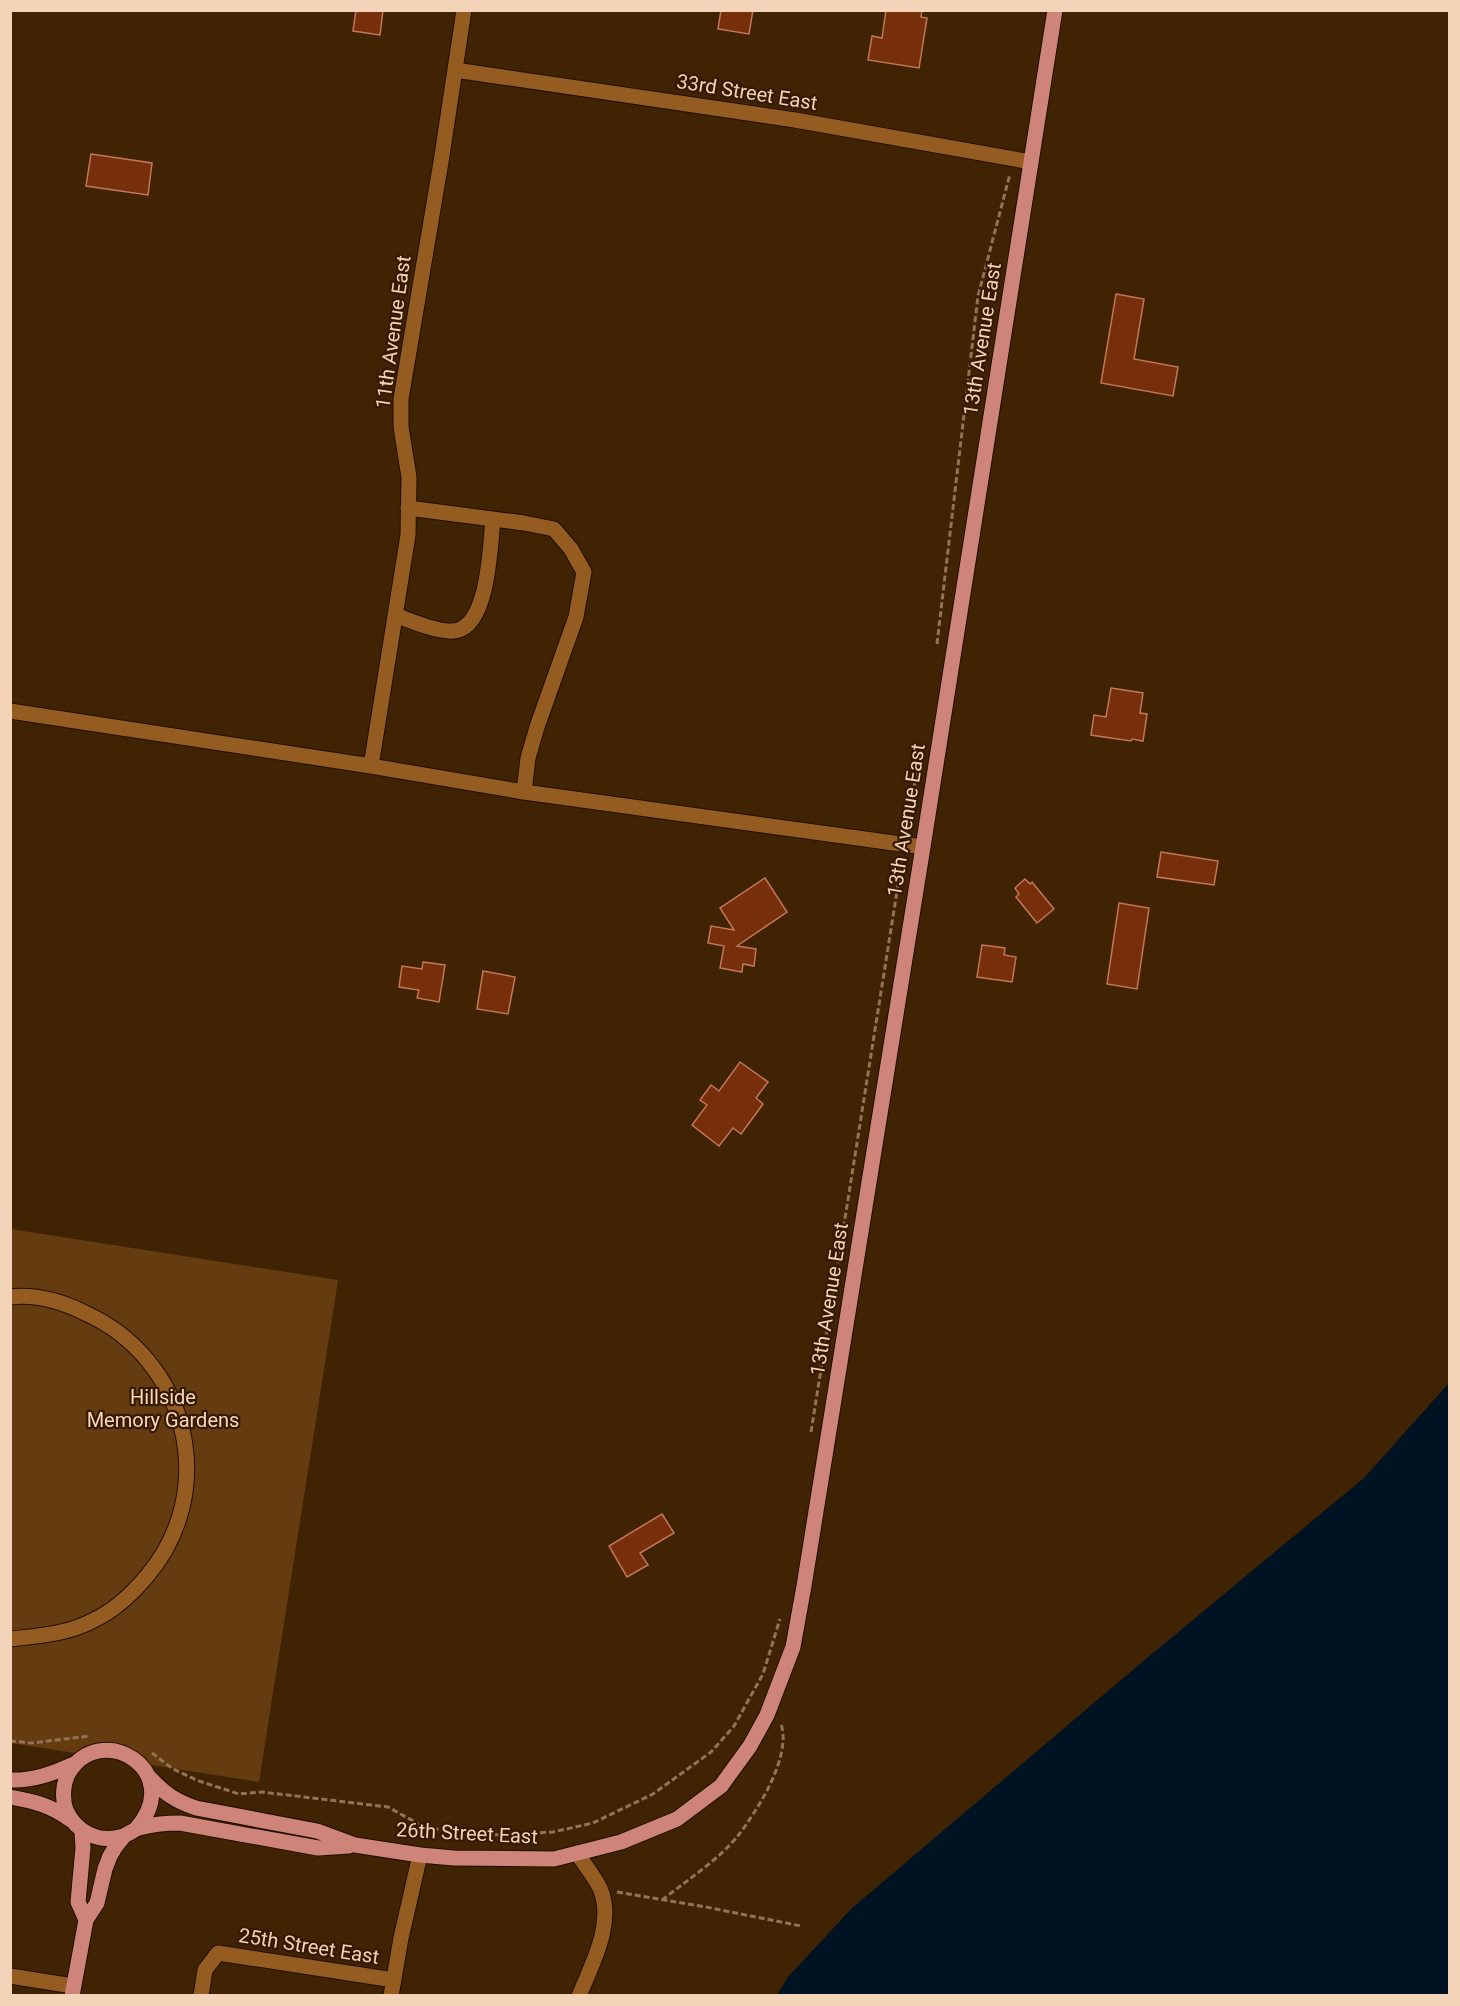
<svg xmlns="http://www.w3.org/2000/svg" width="1460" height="2006" font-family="Roboto,sans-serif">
<rect width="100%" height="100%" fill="#402303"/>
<path fill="#653c0f" d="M10,1229L338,1280L259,1782L11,1743Z"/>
<path fill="#001323" d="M1449,1383V1995H777L788,1977L852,1908L1141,1663L1364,1478Z"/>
<path fill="#772f0b" stroke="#c27758" stroke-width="1.5" d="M356,10H383L380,35L353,31Z
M721,10H753L749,34L718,29Z
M886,10H922L921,17L927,18L919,68L868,60L872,36L882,38Z
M91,154L152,163L148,195L86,186Z
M1116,294L1144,299L1134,359L1178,367L1173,396L1101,383Z
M1111,688L1143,693L1140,713L1147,714L1143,741L1132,739L1131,741L1091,735L1094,715L1106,717Z
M1161,852L1218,861L1214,885L1157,877Z
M765,878L787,912L737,946L756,949L754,966L743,964L742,972L720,968L724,946L708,943L711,926L734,930L720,908Z
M1025,879L1030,884L1032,882L1054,909L1037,923L1016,897L1019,894L1015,888Z
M1119,903L1149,908L1137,989L1107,984Z
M982,945L1005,948L1004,955L1016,957L1012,982L977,977Z
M423,962L445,965L439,1002L417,998L419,990L399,987L402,966L422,969Z
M483,971L515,977L508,1014L477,1009Z
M740,1062L768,1082L756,1098L763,1104L741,1134L733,1128L719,1146L692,1125L707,1105L700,1100L711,1085L719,1091Z
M662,1514L674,1533L640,1553L648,1565L627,1577L609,1546Z"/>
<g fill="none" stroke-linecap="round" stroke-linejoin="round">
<g stroke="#200f01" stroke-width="17">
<path id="minor" d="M455,70L795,120L1031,162
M408,508L524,523L554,529L571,549L584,572L576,617L537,727L528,758L524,792
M395,615C412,621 431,630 449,631C489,635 490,546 493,519
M10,711L371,766L524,792L923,847
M371,766L408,535L409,477L401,427V399L441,162L464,10
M10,1297C36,1294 63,1302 85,1313C188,1359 220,1490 147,1576C132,1594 115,1610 94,1620C68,1634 39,1636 10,1639
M577,1853C584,1864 594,1876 600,1888C615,1923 592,1964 579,1996
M10,1976L73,1986
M201,1996L205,1970L218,1953L394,1980
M391,1996L401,1938L420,1855"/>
</g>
<g stroke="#200f01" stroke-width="17">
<path id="major" d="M149,1777C164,1793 175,1801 196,1808L317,1831L355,1845L420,1855L454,1858L554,1859L621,1842L677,1819L721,1786L750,1746L767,1715L793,1647L804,1586L923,847L1055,10
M10,1780C34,1781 54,1773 76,1763
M10,1797C37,1802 49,1805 71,1820
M136,1829C187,1771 100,1718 68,1774C63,1784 62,1799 66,1810C76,1832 99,1844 123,1836C129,1834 133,1830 139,1828C153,1824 166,1823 180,1823L318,1848L349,1846
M82,1831L83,1848L78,1902L86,1920
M72,1996L86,1920L97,1903L105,1869L110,1856L116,1846L124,1836"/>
</g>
<path stroke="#917355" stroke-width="3" stroke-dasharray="6 3" stroke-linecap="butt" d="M937,644L978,296L1010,174
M907,830L918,763
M811,1432L902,860
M10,1741L32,1743L89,1736
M152,1753L173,1769L199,1781L239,1794L262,1792L388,1807L426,1828L492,1835L553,1832L593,1823L653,1794L711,1752L734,1726L763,1674L780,1619
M617,1892L706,1907L801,1926
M662,1900C685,1882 719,1859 737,1837C757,1811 792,1757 781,1724"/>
<use href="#minor" stroke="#945c20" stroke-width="15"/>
<use href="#major" stroke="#cf8479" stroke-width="15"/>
</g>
<g text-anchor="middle" stroke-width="4.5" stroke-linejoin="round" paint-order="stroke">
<g font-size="20" fill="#f4d4b8" stroke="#351900">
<text transform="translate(747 92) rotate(9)" y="7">33rd Street East</text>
<text transform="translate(393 332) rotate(-82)" y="7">11th Avenue East</text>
<text transform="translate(982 339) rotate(-81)" y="7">13th Avenue East</text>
<text transform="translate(906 820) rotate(-81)" y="7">13th Avenue East</text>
<text transform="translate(829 1299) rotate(-81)" y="7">13th Avenue East</text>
<text transform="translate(467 1833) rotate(3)" y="7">26th Street East</text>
<text transform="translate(309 1946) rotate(9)" y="7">25th Street East</text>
</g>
<g font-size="20" fill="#fad7b9" stroke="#351900">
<text x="163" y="1404">Hillside<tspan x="163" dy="23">Memory Gardens</tspan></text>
</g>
</g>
<rect width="1460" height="2006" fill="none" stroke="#f4d4b8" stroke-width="24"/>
</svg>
